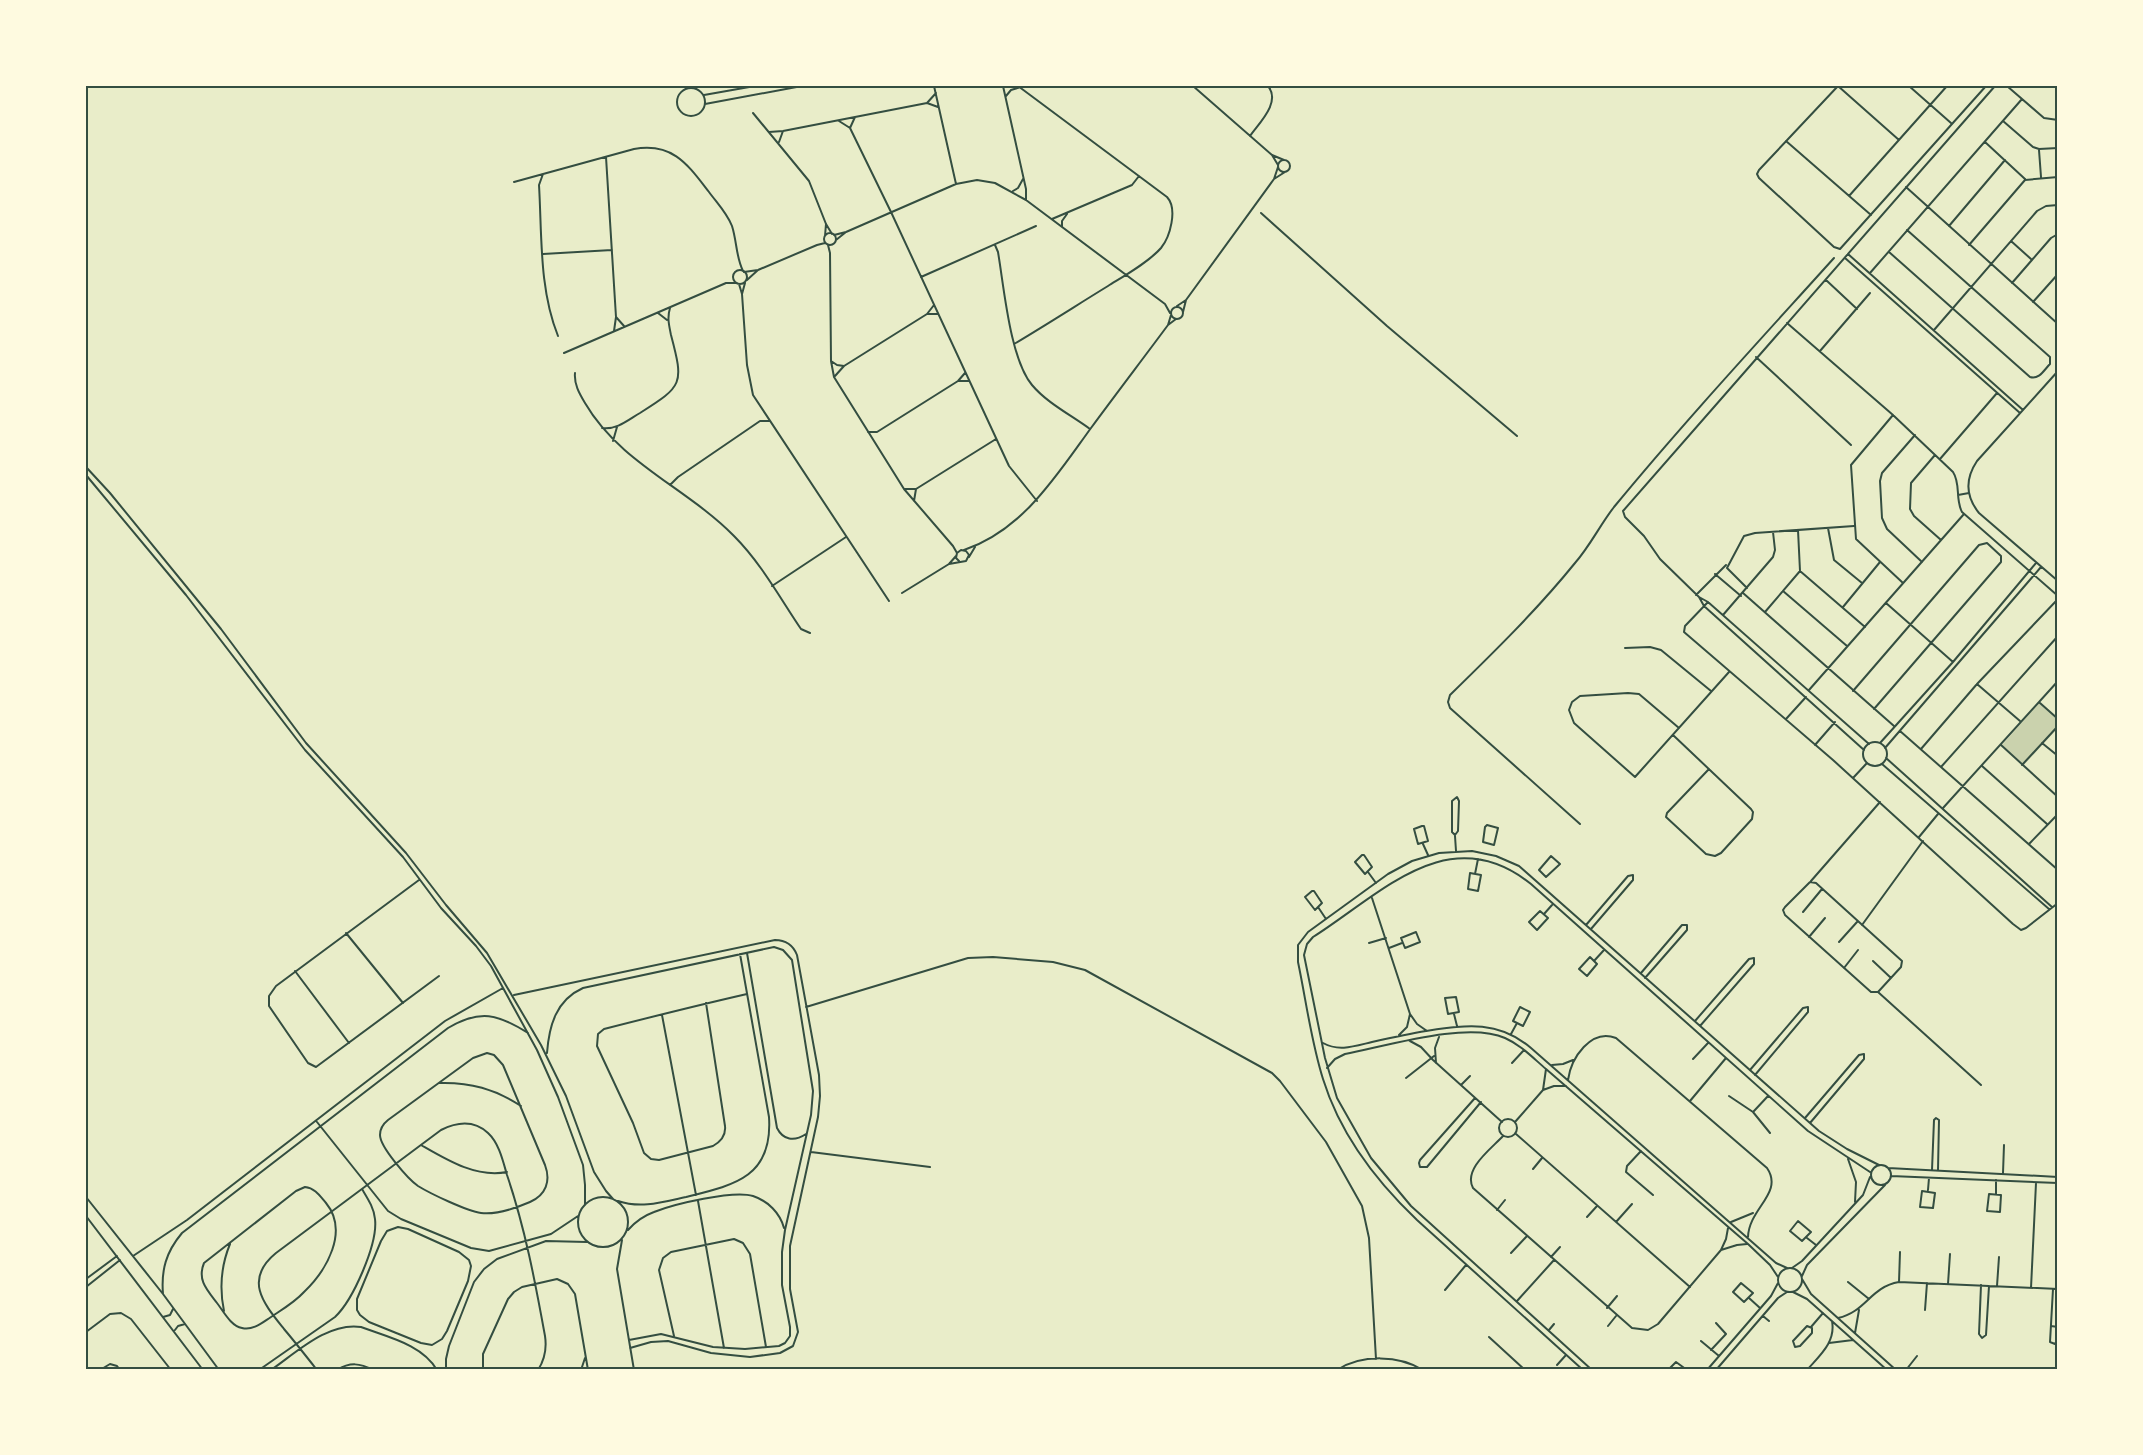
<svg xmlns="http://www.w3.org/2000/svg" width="2143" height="1455" font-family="Poppins,sans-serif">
<rect width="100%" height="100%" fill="#e9edc9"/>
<path fill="#cad2ad" d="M2039,703L2057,718V729L2024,765L2002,745Z"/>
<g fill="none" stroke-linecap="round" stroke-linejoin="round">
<path stroke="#344e41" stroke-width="2" d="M934,86L956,184
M1003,86L1026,189V200
M1193,86L1272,155L1284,160
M1838,86L1759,170L1757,174L1759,178L1834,247L1840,249L1986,86
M1838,86L1899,140
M1909,86L1951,123
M2007,86L2044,118L2058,120
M2057,86H2058
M677 102a14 14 0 1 1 28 0a14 14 0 1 1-28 0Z
M704,95L755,86
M1006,96L1011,90L1021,87
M927,103L938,107
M705,104L802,86
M753,113L809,181L826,224L832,234
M839,121L850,128L891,212L1009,466L1037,501
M2003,121L2033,147L2039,149L2058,148
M850,128L855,117
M769,132L783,131L927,103L936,93
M1250,136C1260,122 1281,102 1268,86
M1786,141L1871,215
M779,142L783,131
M1985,142L2025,179
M2039,150L2041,177
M1272,155L1278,165
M606,157L616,317L614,331
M1278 166a6 6 0 1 1 12 0a6 6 0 1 1-12 0Z
M543,174L539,185C542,235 539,289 558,336
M1274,179L1278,167
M514,182L634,149C673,142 688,165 709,192C717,203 727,213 732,226C737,242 736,257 743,271
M1906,187L2058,324
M1013,191L1018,188L1023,179
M1849,196L1947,86
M1261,213L1387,326L1517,436
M1052,219L1132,185L1139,176
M1949,226L2005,160
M1062,227V221L1067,214
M824 239a6 6 0 1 1 12 0a6 6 0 1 1-12 0Z
M834,235L846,232L956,184L977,180L995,183L1026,200L1165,304L1170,313
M825,236L826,224
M836,240L846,232
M2011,241L2031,259
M828,245L830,253L831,361L834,377L904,489L953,546L957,553
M995,245L998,252C1004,287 1010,359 1032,385C1047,403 1071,415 1090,429
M1969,245L2025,180L2058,177
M1889,252L2030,377C2039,380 2044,370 2050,364V357L1907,230
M543,254L612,250
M1848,254L2023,410
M1845,258L2020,413
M733 277a7 7 0 1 1 14 0a7 7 0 1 1-14 0Z
M744,272L758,270L817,245L825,243
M1870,273L2022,99
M921,277L1036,226
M747,280L758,270
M1826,280L1857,309
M2012,283L2051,238L2058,234
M739,284L742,294L747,365L753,395L889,601
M742,294L745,283
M2033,302L2058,274
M1177,306L1186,300L1274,179L1285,172
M1171 313a6 6 0 1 1 12 0a6 6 0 1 1-12 0Z
M1183,312L1186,300
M658,313L667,320
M927,314H938
M616,317L624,326
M1787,323L1893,415L1953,472C1961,484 1955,499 1962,512L2058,596
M1168,325L1176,319
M1934,330L2037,211L2046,206L2058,205
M1014,344C1046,325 1077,305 1108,286C1124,276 1149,262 1161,248C1170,237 1178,209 1167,197L1018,86
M1820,351L1870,293
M564,353L726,283H737
M1756,357L1851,445
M831,361L837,365L844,366
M2058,371L1977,461C1965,479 1966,497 1979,513L2058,581
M575,373C574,384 579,393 585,403C620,463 687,488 734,536C761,563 780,598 801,629L810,633
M835,376L844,366L927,314L934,305
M958,381H969
M1893,415L1851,465L1856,539L1903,583
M602,428C617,430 628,420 640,413C683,386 684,384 671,335C669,325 667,318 670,308
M868,432H877L958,381L965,373
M1915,435L1882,473L1880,481L1882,518L1887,529L1922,562
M613,441L617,427
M1935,455L1911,483L1910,509L1914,516L1941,540
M1940,459L1997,393
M86,467L110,493L221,629L306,743L406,853L446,905L487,953L541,1045L566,1096L594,1172L606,1191L613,1199
M86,475L186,595L305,750L403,857L441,908L476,946L491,966L537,1050L558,1097L583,1165L585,1185V1205
M670,485L678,477L760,421H770
M905,489H916L996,439
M1958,495L1969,493
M914,501L916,489
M1828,528L1834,560L1862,583
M964,550C1023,530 1056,476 1091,428C1116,394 1142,360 1168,325L1171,315
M969,557L975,547
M949,564L966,561L969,555L966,551L961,550L957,553L956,558L959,561
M1800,571L1865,627
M1715,574L1741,596
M772,586L846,537
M1747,588L1727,568L1744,536L1755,533L1854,526
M1783,591L1847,646
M902,593L949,564L956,556
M1743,593L1894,726
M1696,595L1726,565
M1699,597L1708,602L1869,744
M1708,602L1685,626L1684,632L1833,760L2013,924L2021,930L2026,928L2058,903
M1886,603L1953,662
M1843,607L1880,562
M1765,612L1800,571L1798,530
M1723,615L1773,557L1775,550L1773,532
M1625,648L1650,647L1661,650L1711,691
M1977,684L2020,721
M1809,690L1964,514
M1853,691L1979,545L1987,543L2001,556V562L1874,709
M2040,703L2058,719
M1786,719L1806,697
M1679,728L1639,694L1628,693L1580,696L1572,702L1569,710L1574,723L1635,777L1729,672
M1900,731L2058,870
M1673,735L1751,809L1753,812L1752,819L1721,853L1715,856L1706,854L1666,817L1667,813L1709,769
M1863 754a12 12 0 1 1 24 0a12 12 0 1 1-24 0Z
M1880,743L1953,662L2036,563
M2042,743L2058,756
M1815,745L1835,722
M2001,745L2058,797
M1885,748L2041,567
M1921,749L1977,684L2058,599
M1864,750L1704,606L1699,597L1660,559L1644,536L1625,517L1623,511L1995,86
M1886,758L2052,907
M1882,764L2049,909
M2022,765L2058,726
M1982,766L2047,824
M1941,767L2058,636
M1853,778L1867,763
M1457,797L1459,801L1458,831L1455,835L1452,832V801Z
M1943,808L2058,681
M1580,824L1450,708L1448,702L1450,695C1493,653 1537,610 1575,563C1590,546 1600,525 1614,507C1684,422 1760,340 1834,258
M1487,825L1498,828L1494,845L1483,842L1485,827Z
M1422,826H1424L1428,841L1418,844L1414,829Z
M1455,836L1456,851
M1919,837L1938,814
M1423,844L1428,855
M2029,844L2058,814
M1362,855H1364L1372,867L1365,874L1355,862Z
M1551,856L1560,864L1546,877L1539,870Z
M1368,872L1376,883
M1470,873L1481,875L1478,891L1468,889Z
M1475,874L1478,859
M419,880L276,986L269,996V1006L308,1063L316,1067L439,976
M1811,881L1880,802
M1810,882L1816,883L1902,961L1901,967L1878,992H1871L1785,915L1783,910L1785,907Z
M1312,891H1314L1322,903L1315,910L1305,897Z
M1372,898L1410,1014L1417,1024L1427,1031
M1318,907L1326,919
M1540,911L1548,918L1537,930L1529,922Z
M1803,912L1822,889
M1544,914L1552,905
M1586,925L1628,876L1633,875V880L1591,929
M1862,925L1923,841
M1416,932L1420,942L1405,948L1401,938Z
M346,933L403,1003
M1809,937L1825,918
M1839,942L1857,922
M1369,943L1386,938
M1389,948L1402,943
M747,953L777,1128C783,1140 794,1142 806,1134
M1590,957L1597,964L1587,976L1579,969Z
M1594,961L1604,950
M1873,961L1891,978
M1844,968L1858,950
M295,971L349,1043
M1641,973L1682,925H1687V930L1645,978
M1878,992L1981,1085
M514,995L775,940C786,940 793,945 797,955L819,1075L820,1096L818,1117L790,1246V1289L798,1332L793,1346L780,1353L750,1357L711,1353L668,1341L651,1342L630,1348
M1456,997L1459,1012L1448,1014L1445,998Z
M706,1003L725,1126C726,1135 722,1141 713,1146L659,1160L651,1159L644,1153L633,1123L597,1046L598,1034L604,1029C651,1017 699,1005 747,994
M806,1007L968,958L993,957L1053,962L1085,970L1272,1073L1280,1081L1326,1142L1362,1206L1369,1238L1376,1359
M1520,1007L1530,1012L1523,1026L1513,1021Z
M1454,1014L1457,1026
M662,1015L696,1195
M1695,1021L1749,959L1754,958V964L1700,1026
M1511,1034L1517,1023
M1399,1035L1407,1027L1410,1014
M1410,1041L1421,1047L1433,1060L1502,1122
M1323,1043C1339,1052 1355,1046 1372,1042C1390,1038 1408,1034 1426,1031C1467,1025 1498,1020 1531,1048L1776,1263L1787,1268
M487,1053L494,1055L503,1065L545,1165C551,1181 546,1195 530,1202C516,1208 497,1215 481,1213C467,1211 431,1194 418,1186C408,1179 380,1147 380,1135C380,1129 383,1124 388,1120L473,1058Z
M547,1053C549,1026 556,1000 583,988L774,947L783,950L792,960L813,1091L811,1115L785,1230L782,1252V1285L790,1327V1336L785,1343L779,1346L745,1349L713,1347L661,1334L629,1340
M1693,1059L1708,1043
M1436,1063L1435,1048L1439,1037
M1512,1063L1524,1050
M1552,1065L1563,1064L1573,1060
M1327,1068L1335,1059L1345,1054C1387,1046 1467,1021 1505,1038C1521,1045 1533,1058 1546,1069L1748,1244L1770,1265L1778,1277
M1750,1070L1803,1008L1808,1007V1012L1755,1075
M1406,1078L1434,1056
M1568,1080C1571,1058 1591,1028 1616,1038L1767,1168C1784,1193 1749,1208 1748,1237
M439,1083C470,1082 495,1089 521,1106
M1461,1085L1470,1076
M1543,1090L1554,1086H1566
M1729,1096L1753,1112L1770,1133
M1475,1098L1420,1160L1419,1163L1420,1167H1427L1481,1102
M1690,1101L1726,1058
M1754,1111L1768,1096
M1805,1118L1859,1055L1864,1054V1059L1810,1123
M1499 1128a9 9 0 1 1 18 0a9 9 0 1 1-18 0Z
M317,1122L388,1211L401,1219L471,1248L489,1251L551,1234L578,1216
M1515,1122L1543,1090L1546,1069
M1516,1134L1690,1287
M1503,1136C1491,1149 1463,1169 1473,1188L1632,1328L1648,1330L1658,1324L1721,1250L1726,1239L1728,1228
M421,1145C447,1160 476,1178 507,1172
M1641,1151L1627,1166L1626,1172L1653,1195
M811,1152L930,1167
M1848,1159L1856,1182L1855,1202
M1871 1175a10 10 0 1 1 20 0a10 10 0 1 1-20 0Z
M1888,1168L2058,1177
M1533,1169L1542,1158
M1932,1170L1934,1120L1936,1118L1939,1120L1938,1170
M2003,1173L2004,1145
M1891,1176L2058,1183
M305,1187C315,1188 320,1196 326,1203C349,1231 327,1270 304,1292C295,1302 283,1309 271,1317C263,1322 253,1331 242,1328C231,1326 224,1312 217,1303C207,1290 197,1280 204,1263L296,1191Z
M1928,1190L1929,1178
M1922,1191L1935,1193L1933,1208L1920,1207Z
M1989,1194L2001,1195L2000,1212L1987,1211Z
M1996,1194V1180
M578 1222a25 25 0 1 1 50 0a25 25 0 1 1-50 0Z
M86,1197L163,1294L219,1370
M618,1201C641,1209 663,1202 686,1197C735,1185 773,1177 769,1117L740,954
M698,1201L724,1348
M1497,1210L1505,1200
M86,1216L203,1370
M1587,1217L1597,1206
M1798,1221L1811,1232L1802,1241L1790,1231Z
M1616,1222L1632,1204
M1731,1222L1753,1213
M398,1227L408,1229L459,1252L469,1260L471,1266L468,1281L447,1331L442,1339L432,1345L421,1343L369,1322L360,1315L357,1310V1299L381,1241L387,1231Z
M628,1230C635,1222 643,1216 654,1212C674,1204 733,1190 753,1196C768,1201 780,1213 784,1228
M1807,1238L1816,1245
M622,1240L617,1269L634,1370
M1721,1250L1737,1245L1747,1244
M1511,1253L1527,1236
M133,1256L187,1220L445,1021L503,988
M1551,1257L1560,1247
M1778 1280a12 12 0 1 1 24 0a12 12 0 1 1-24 0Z
M1792,1268L1802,1261L1863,1195L1870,1177
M1802,1276L1807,1265L1885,1185
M86,1279L117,1256
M1802,1279L1811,1294L1896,1370
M1848,1282L1869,1299
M1899,1282L1900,1252
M1741,1283L1753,1293L1744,1302L1733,1292Z
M1948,1284L1950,1254
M1981,1285L1979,1334L1982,1338L1986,1335L1989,1286
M1997,1286L1999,1257
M86,1287L120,1260
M2031,1288L2036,1183
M2053,1289L2050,1342L2055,1344L2058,1339
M1445,1290L1466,1265
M1793,1292L1807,1299L1887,1370
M163,1294C161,1270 166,1252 182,1233L448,1028C480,1009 498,1014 528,1033
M1749,1298L1760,1308
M1517,1301L1554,1260
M1607,1308L1617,1296
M1925,1310L1927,1283
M224,1311C219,1287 221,1266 230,1244
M1763,1316L1769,1321
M163,1317L170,1315L173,1309
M1838,1318C1866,1312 1870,1287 1899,1282L2058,1289
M1608,1326L1616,1316
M1807,1326L1812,1328V1333L1800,1346L1795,1347L1793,1341Z
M2051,1326L2058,1327
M1811,1327L1823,1313
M175,1330L178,1326L185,1324
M1549,1330L1554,1324
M86,1332L110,1314L121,1313L131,1319L171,1370
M1855,1333L1859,1310
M674,1336L659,1270L663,1258L671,1252L734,1239L743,1243L750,1254L766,1347
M1489,1337L1525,1370
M1701,1341L1719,1356
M1829,1343L1853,1340
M1711,1350L1726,1334L1716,1323
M1557,1365L1566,1355
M100,1370L110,1364L117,1366L120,1370
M259,1370L335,1317C353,1300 378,1244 375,1219C374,1208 368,1199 362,1189
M271,1370C297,1352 328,1322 361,1327C387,1337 422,1344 437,1370
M317,1370C306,1356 295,1342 284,1329C264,1304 243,1280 276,1253L441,1130C457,1122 474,1120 488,1133C499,1143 503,1161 507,1175C525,1228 535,1281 545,1336C547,1349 545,1359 538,1370
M337,1370C350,1362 360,1363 373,1370
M446,1370V1359L449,1346L474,1282L484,1269L497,1259L546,1241L587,1242
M483,1370V1354L508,1299L514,1292L522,1287L557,1279L568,1284L575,1294L588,1370
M581,1370L585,1358
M1337,1370C1362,1354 1399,1355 1423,1370
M1368,1370H1391
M1583,1370L1417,1220C1376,1181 1340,1134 1323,1079C1311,1041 1306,1000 1298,962V945L1308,932L1388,874L1412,861L1439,853L1472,851L1496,856L1519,866L1819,1131L1847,1149L1879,1165
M1592,1370L1411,1206L1371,1158L1337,1098L1325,1058L1304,955L1307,944L1313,937C1381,894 1449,818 1531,884L1808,1131L1870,1172
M1668,1370L1676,1362L1687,1370
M1707,1370L1771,1296L1778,1283
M1716,1370L1778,1298L1787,1292
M1807,1370C1820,1355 1836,1342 1832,1321
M1906,1370L1917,1356"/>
</g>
<rect width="2143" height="1455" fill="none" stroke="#fefae0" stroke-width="174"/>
<rect x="87" y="87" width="1969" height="1281" fill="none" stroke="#344e41" stroke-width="2"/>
</svg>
